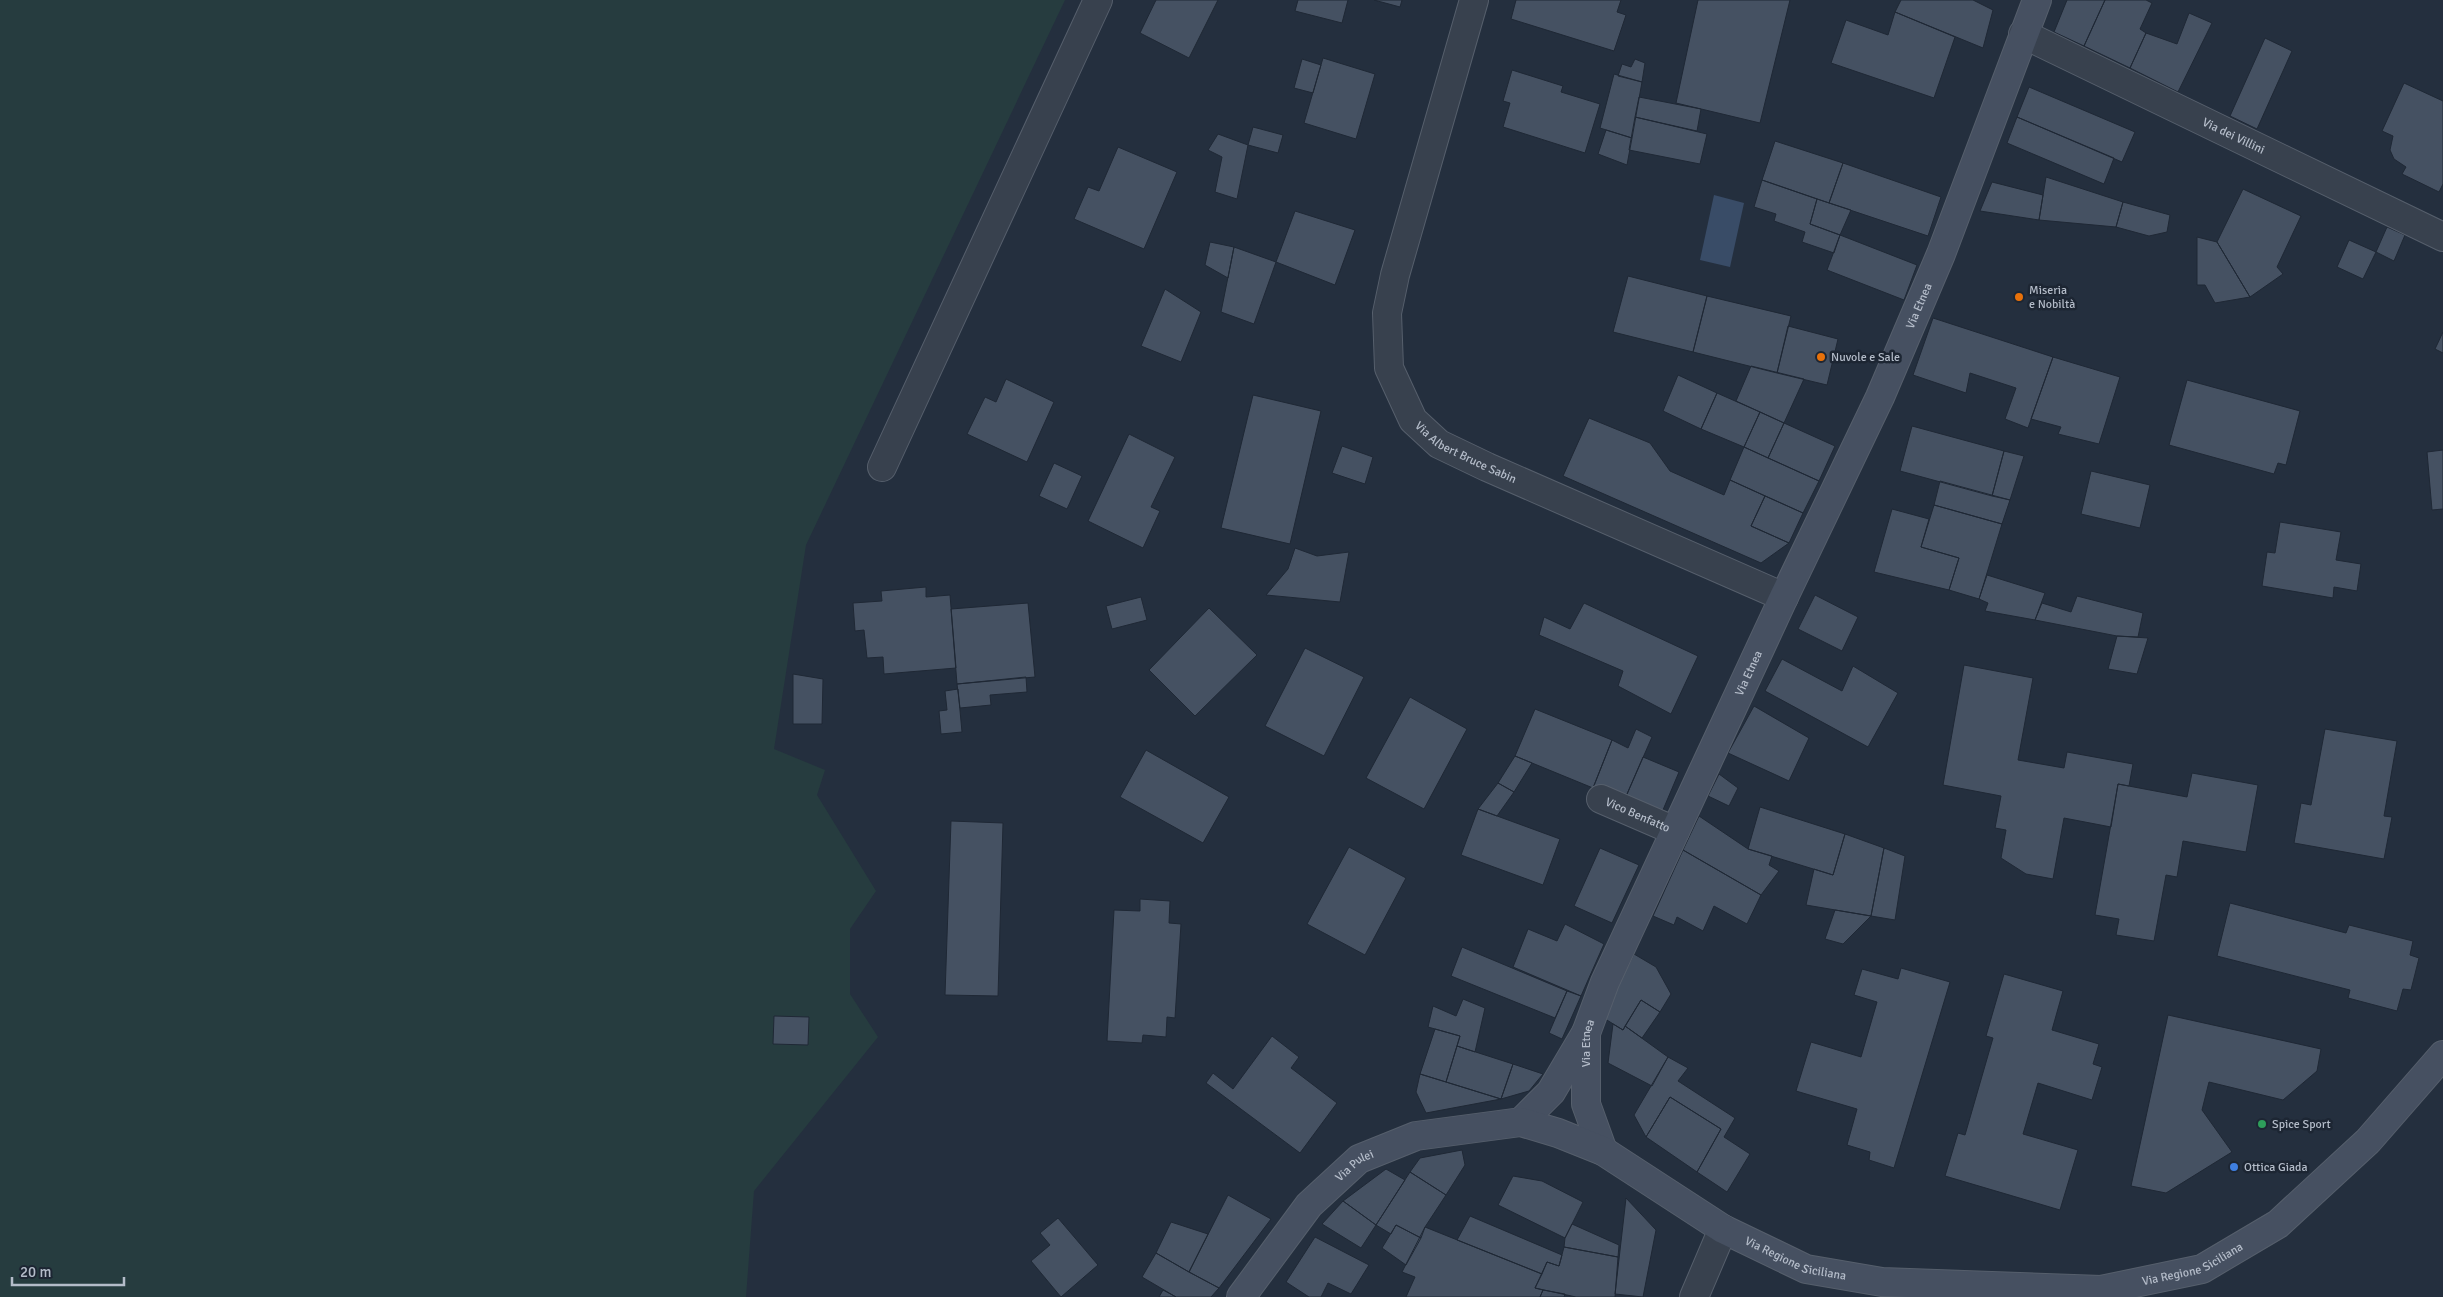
<svg xmlns="http://www.w3.org/2000/svg" width="2443" height="1297" font-family="Signika,sans-serif">
<rect width="100%" height="100%" fill="#242f3e"/>
<path fill="#263c3f" d="M0,0H1065L806,545L774,749L825,770L817,795L876,891L850,929V994L878,1037L754,1191L746,1297H0Z"/>
<path fill="#394c67" d="M1714,195L1744,203L1730,267L1700,260Z"/>
<path fill="#455162" stroke="#1f2835" d="M1156,0H1218L1189,58L1140,33Z
M1298,0H1348L1342,23L1295,11Z
M1374,0H1402L1400,7Z
M1516,0H1621L1617,12L1626,15L1614,51L1511,19Z
M1698,0H1790L1760,123L1676,103Z
M1901,0H1973L1993,10L1983,48L1895,12Z
M2067,0H2105L2084,46L2054,32Z
M2105,0H2146L2152,3L2140,29L2146,33L2130,68L2084,46Z
M1895,12L1955,37L1934,98L1831,63L1846,20L1888,35Z
M2189,13L2212,23L2178,92L2130,68L2146,33L2177,44Z
M2265,38L2292,51L2257,129L2230,116Z
M1323,58L1375,74L1356,139L1304,123Z
M1302,59L1321,65L1313,93L1294,88Z
M1635,59L1645,63L1642,82L1618,76L1622,64L1631,67Z
M1512,70L1563,86L1561,92L1600,104L1585,153L1503,127L1510,103L1503,101Z
M1614,74L1642,82L1632,138L1600,128Z
M2404,83L2443,101V184L2439,192L2402,174L2406,167L2394,159L2390,150L2393,136L2382,131Z
M2029,87L2135,132L2122,162L2017,117Z
M1639,97L1701,109L1697,131L1635,117Z
M1635,117L1707,134L1700,164L1629,150Z
M2017,117L2114,158L2104,184L2007,143Z
M1253,127L1283,135L1278,153L1248,145Z
M1606,130L1632,138L1627,165L1598,154Z
M1218,134L1248,145L1237,199L1215,192L1222,157L1208,150Z
M1775,141L1843,163L1829,203L1762,180Z
M1118,147L1177,172L1144,249L1074,219L1088,187L1099,191Z
M1843,163L1941,197L1928,236L1829,203Z
M2046,177L2123,202L2116,227L2039,220Z
M1762,180L1817,199L1810,224L1840,235L1834,253L1802,242L1805,232L1774,221L1776,214L1754,207Z
M1992,182L2043,195L2039,220L1980,211Z
M2243,189L2301,216L2277,267L2283,274L2250,297L2217,242Z
M1817,199L1851,210L1840,235L1810,224Z
M2123,202L2170,215L2167,232L2149,236L2116,227Z
M1295,211L1355,230L1335,285L1276,262Z
M2387,227L2405,235L2394,261L2376,252Z
M1840,235L1917,265L1904,300L1827,270Z
M2197,237L2217,242L2250,297L2215,303L2205,285H2197Z
M2349,240L2376,252L2363,279L2337,267Z
M1210,242L1234,247L1228,278L1205,265Z
M1234,247L1276,262L1254,324L1221,312Z
M1628,276L1707,296L1693,352L1613,332Z
M1165,289L1201,312L1181,362L1141,346Z
M1707,296L1791,316L1777,373L1693,352Z
M1933,318L2053,357L2028,428L2005,419L2016,388L1970,373L1966,393L1913,375Z
M1788,326L1838,339L1827,385L1777,373Z
M2443,332V353L2435,349Z
M2053,357L2120,377L2099,444L2058,434L2061,427L2031,419Z
M1751,366L1804,379L1784,423L1736,401Z
M1678,375L1717,393L1701,429L1663,411Z
M1006,379L1054,402L1027,462L967,434L985,397L996,402Z
M2187,380L2300,411L2286,465L2278,463L2274,474L2169,445Z
M1717,393L1760,412L1744,447L1701,429Z
M1253,395L1321,411L1290,544L1221,528Z
M1760,412L1784,423L1768,458L1744,447Z
M1589,418L1650,443L1670,471L1724,495L1730,480L1765,496L1751,526L1789,543L1761,563L1563,476Z
M1784,423L1835,446L1819,481L1768,458Z
M1912,426L2004,451L1992,496L1900,471Z
M1129,434L1175,457L1151,507L1160,511L1143,548L1088,521Z
M1342,446L1373,457L1365,484L1332,473Z
M1744,447L1819,481L1803,513L1730,480Z
M2443,450V509L2432,510L2427,452Z
M2004,451L2024,456L2010,500L1992,496Z
M1054,463L1082,476L1067,509L1039,496Z
M2091,471L2150,485L2140,528L2081,514Z
M1940,481L2010,500L2002,524L1934,505Z
M1765,496L1803,513L1789,543L1751,526Z
M1934,505L2002,524L1979,599L1949,590L1959,558L1921,547Z
M1892,509L1929,519L1921,547L1959,558L1949,590L1874,572Z
M2280,522L2341,532L2336,560L2361,564L2357,591L2334,587L2333,598L2262,586L2267,552L2275,553Z
M1295,548L1317,556L1349,552L1340,602L1266,595L1288,569Z
M1987,575L2045,593L2035,620L1985,611L1988,603L1979,599Z
M926,587V597L950,595L956,668L884,674L883,657L867,658L864,630L855,631L853,603L882,601L881,591Z
M1815,595L1858,617L1842,651L1798,629Z
M2077,596L2143,613L2138,637L2117,636L2035,620L2042,603L2071,612Z
M1141,597L1147,620L1112,629L1106,606Z
M1028,603L1035,677L957,684L951,609Z
M1584,603L1698,656L1671,714L1618,686L1623,671L1539,635L1544,617L1570,629Z
M1209,608L1257,655L1195,716L1149,670Z
M2117,636L2148,638L2137,674L2108,669Z
M1305,648L1364,677L1324,756L1265,726Z
M1782,659L1842,691L1853,666L1898,693L1868,747L1765,691Z
M1964,665L2033,678L2018,760L2064,768L2067,752L2133,764L2129,786L2118,784L2111,827L2064,818L2053,879L2026,874L2001,858L2006,830L1995,828L2001,796L1943,785Z
M793,674L823,679L822,724H793Z
M1026,677L1027,692L990,695L991,705L960,708L957,684Z
M958,689L962,732L941,734L939,711L947,710L945,691Z
M1410,697L1467,729L1424,809L1366,778Z
M1754,706L1809,738L1789,781L1728,753Z
M1535,709L1612,740L1593,788L1515,756Z
M1636,729L1652,737L1624,801L1593,788L1612,740L1628,748Z
M2325,729L2397,741L2384,816L2392,817L2384,859L2294,843L2301,803L2311,805Z
M1146,750L1229,797L1203,843L1120,797Z
M1515,756L1532,763L1514,792L1498,783Z
M1643,757L1679,772L1660,817L1624,801Z
M2192,773L2258,785L2246,852L2183,841L2177,877L2166,875L2154,941L2116,935L2119,919L2095,915L2118,784L2187,797Z
M1719,774L1738,788L1729,806L1708,796Z
M1498,783L1514,792L1497,816L1478,809Z
M1760,807L1845,834L1833,875L1748,849Z
M1478,809L1560,839L1543,885L1461,855Z
M1699,816L1748,849L1772,856L1769,865L1779,871L1761,895L1683,850Z
M951,821L1003,823L998,996L945,995Z
M1845,834L1884,848L1871,916L1806,905L1814,869L1833,875Z
M1349,847L1406,878L1365,955L1307,924Z
M1600,848L1639,865L1612,923L1574,906Z
M1884,848L1905,856L1895,920L1871,916Z
M1683,850L1761,895L1747,924L1714,906L1703,931L1677,917L1674,925L1653,916Z
M1140,899L1170,901L1169,923L1181,924L1175,1018L1167,1017L1166,1037L1143,1035L1142,1043L1107,1041L1114,910L1140,911Z
M2230,903L2346,933L2349,925L2413,941L2410,955L2419,958L2411,990L2403,989L2397,1011L2348,998L2350,990L2217,956Z
M1835,910L1871,916L1843,944L1825,939Z
M1565,924L1604,944L1581,996L1513,967L1528,929L1557,941Z
M1462,947L1567,991L1555,1018L1451,976Z
M1634,954L1656,967L1671,994L1660,1012L1641,1000L1623,1030L1602,1017Z
M1901,968L1950,982L1894,1168L1869,1160L1870,1152L1847,1145L1857,1109L1796,1091L1811,1042L1861,1057L1877,1002L1854,995L1862,969L1898,979Z
M2004,974L2063,991L2052,1030L2099,1044L2093,1064L2102,1067L2092,1100L2038,1083L2023,1134L2078,1150L2060,1210L1945,1176L1958,1133L1965,1135L1993,1038L1986,1036Z
M1567,991L1581,996L1562,1039L1549,1033Z
M1463,999L1485,1008L1475,1052L1457,1046L1460,1036L1428,1027L1433,1006L1456,1016Z
M1641,1000L1660,1012L1642,1038L1625,1026Z
M2168,1015L2321,1049L2317,1071L2283,1100L2209,1082L2202,1110L2232,1152L2166,1193L2131,1186Z
M774,1016L809,1017L808,1045L773,1044Z
M1613,1024L1623,1030L1625,1026L1668,1057L1652,1086L1608,1063Z
M1435,1029L1460,1036L1446,1082L1420,1074Z
M1272,1036L1299,1057L1291,1068L1337,1103L1300,1153L1206,1083L1213,1073L1233,1089Z
M1457,1046L1513,1064L1501,1099L1446,1082Z
M1668,1057L1688,1068L1678,1081L1735,1118L1724,1137L1750,1154L1727,1192L1697,1172L1721,1129L1670,1097L1646,1137L1634,1115Z
M1513,1064L1543,1074L1529,1091L1501,1099Z
M1420,1074L1446,1082L1501,1099L1426,1113L1416,1092Z
M1670,1097L1721,1129L1697,1172L1646,1137Z
M1462,1150L1465,1165L1446,1195L1410,1172L1420,1158Z
M1386,1169L1405,1180L1376,1225L1343,1201Z
M1410,1172L1446,1195L1425,1227L1421,1238L1396,1225L1391,1234L1376,1225Z
M1513,1176L1542,1181L1583,1202L1565,1238L1498,1205Z
M1228,1195L1271,1219L1219,1288L1189,1272Z
M1626,1198L1656,1230L1643,1297L1615,1294Z
M1343,1201L1376,1225L1361,1248L1322,1224Z
M1470,1216L1562,1255L1559,1266L1547,1262L1542,1274L1457,1240Z
M1058,1218L1098,1265L1061,1297L1031,1261L1050,1245L1040,1233Z
M1171,1222L1208,1234L1189,1272L1156,1253Z
M1572,1224L1619,1245L1618,1257L1564,1247L1565,1238Z
M1396,1225L1421,1238L1406,1265L1382,1248Z
M1425,1227L1542,1274L1535,1288L1543,1290L1540,1297H1406L1415,1277L1402,1272Z
M1315,1237L1369,1265L1351,1294L1328,1283L1321,1297H1309L1286,1282Z
M1564,1247L1618,1257L1615,1297H1576L1535,1288L1547,1262L1559,1266Z
M1156,1253L1189,1272L1219,1288L1211,1297H1176L1142,1277Z
M1163,1290L1176,1297H1159Z
M1543,1290L1565,1294L1564,1297H1540Z"/>
<g fill="none" stroke-linecap="round" stroke-linejoin="round">
<g stroke="#565f6c" stroke-width="30">
<g id="minor">
<path id="s1" d="M1474,0L1395,275L1387,313L1389,368L1413,420L1439,444L1487,467L1784,597"/>
<path id="s2" d="M2023,34L2443,237"/>
<path d="M882,467L1098,0"/>
<path id="s3" d="M1601,799L1675,831"/>
</g>
</g>
<g stroke="#565f6c" stroke-width="30">
<path id="tertiary" d="M1694,1297L1723,1229"/>
</g>
<g stroke="#565f6c" stroke-width="30">
<g id="secondary">
<path d="M1521,1122L1551,1092L1586,1033"/>
<path id="s4" d="M1603,1151L1586,1104V1033L1605,982L1784,597L1880,397L1941,254L2037,0"/>
<path id="s5" d="M1241,1297L1309,1205L1359,1159L1416,1136L1521,1122L1558,1133L1603,1151L1723,1229L1806,1269L1882,1282L2101,1290L2202,1269L2278,1224L2368,1141L2443,1055"/>
</g>
</g>
<use href="#minor" stroke="#38414e" stroke-width="28"/>
<use href="#tertiary" stroke="#38414e" stroke-width="28"/>
<use href="#secondary" stroke="#465061" stroke-width="28"/>
</g>
<g fill="#e8710a" stroke="#1d2633" stroke-width="2">
<circle cx="2019" cy="297" r="5"/>
<circle cx="1821" cy="357" r="5"/>
</g>
<circle fill="#2e9e5b" stroke="#1d2633" stroke-width="2" cx="2262" cy="1124" r="5"/>
<circle fill="#3f7fe0" stroke="#1d2633" stroke-width="2" cx="2234" cy="1167" r="5"/>
<g text-anchor="middle" stroke-width="5" stroke-linejoin="round" paint-order="stroke">
<g font-size="12" fill="#b4bcc9" stroke="#1d2633">
<text dy="4" stroke="none"><textPath href="#s2" startOffset="234">Via dei Villini</textPath></text>
<text dy="4" stroke="none"><textPath href="#s4" startOffset="921">Via Etnea</textPath></text>
<text dy="4" stroke="none"><textPath href="#s1" startOffset="500">Via Albert Bruce Sabin</textPath></text>
<text dy="4" stroke="none"><textPath href="#s4" startOffset="516">Via Etnea</textPath></text>
<text dy="4" stroke="none"><textPath href="#s3" startOffset="40">Vico Benfatto</textPath></text>
<text dy="4" stroke="none"><textPath href="#s4" startOffset="111">Via Etnea</textPath></text>
<text dy="4" stroke="none"><textPath href="#s5" startOffset="175">Via Pulei</textPath></text>
<text dy="4" stroke="none"><textPath href="#s5" startOffset="659">Via Regione Siciliana</textPath></text>
<text dy="4" stroke="none"><textPath href="#s5" startOffset="1064">Via Regione Siciliana</textPath></text>
</g>
<g font-size="12" fill="#b4bcc9" stroke="#1d2633" text-anchor="start">
<text x="2029" y="294">Miseria<tspan x="2029" dy="14">e Nobiltà</tspan></text>
<text x="1831" y="361">Nuvole e Sale</text>
<text x="2272" y="1128">Spice Sport</text>
<text x="2244" y="1171">Ottica Giada</text>
</g>
</g>
<path d="M12 1277v8h112v-8" fill="none" stroke="#b4bcc9" stroke-width="2.5"/>
<text x="20" y="1277" font-size="15" fill="#b4bcc9" stroke="#1d2633" stroke-width="4" paint-order="stroke">20 m</text>
</svg>
